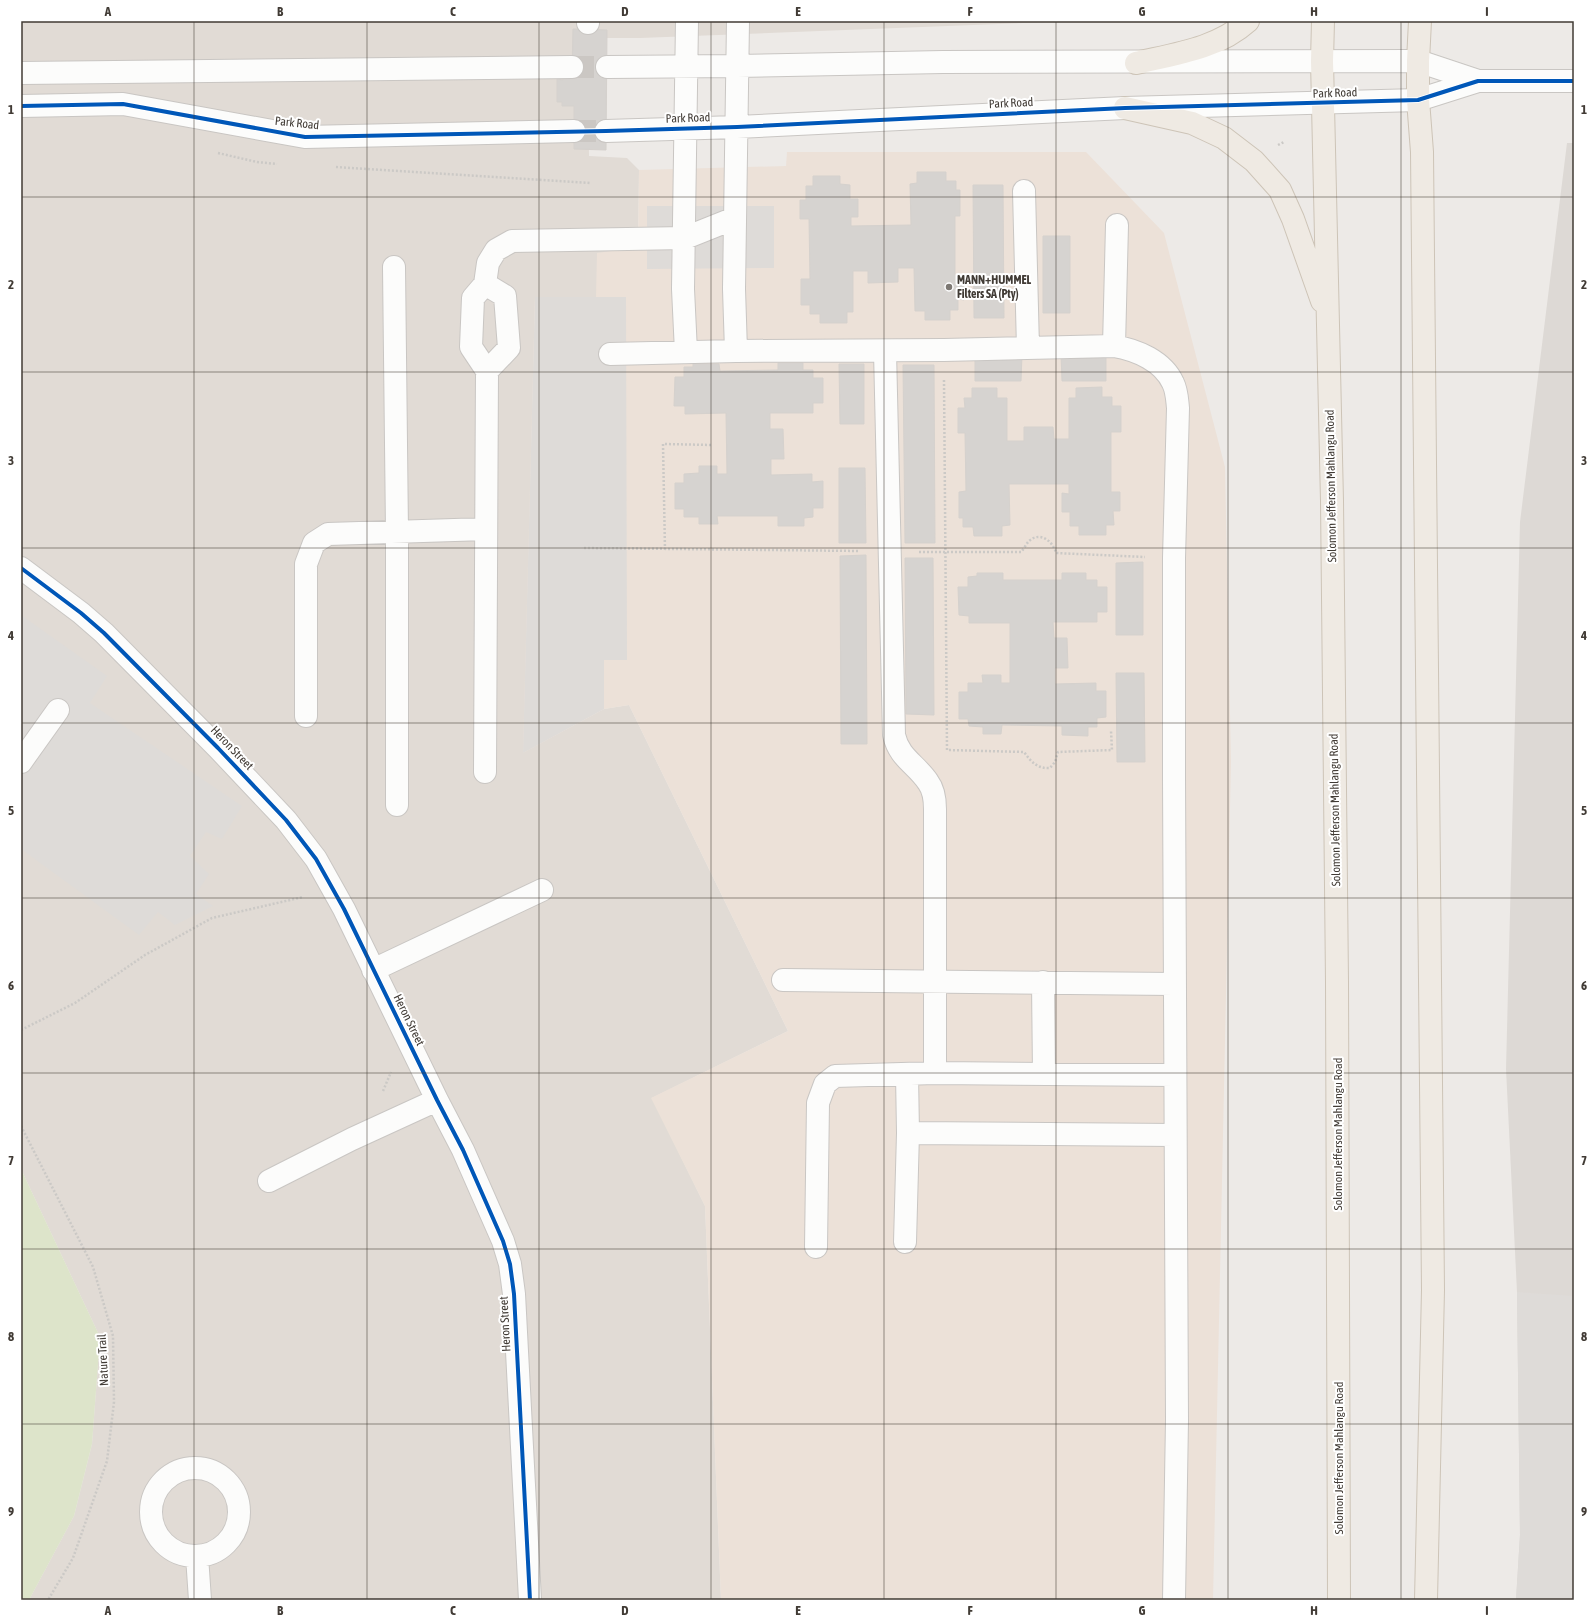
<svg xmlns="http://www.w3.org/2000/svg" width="1595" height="1621" font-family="'Asap Condensed',sans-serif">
<rect width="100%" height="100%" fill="#edeae7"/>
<path fill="#e1dbd5" d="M21,21H1074L640,38H588L589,156L627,158L639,170L638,247L596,297L535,298L524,752L604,709L629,705L788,1031L652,1098L705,1206L721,1600H29L74,1516L92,1444L100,1337L21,1169Z"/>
<path fill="#ece1d8" d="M787,152H1086L1164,233L1225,467L1231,762L1213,1600H721L705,1206L651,1098L788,1031L629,705L604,709L523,753L535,297H596L597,253L638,247L639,170L786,166Z"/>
<path fill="#ddd9d5" d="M1567,143H1574V1600H1516L1520,1535L1517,1292L1506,1069L1520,522Z"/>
<path fill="#dde4ca" d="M21,1169L100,1337L92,1444L74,1516L29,1600H21Z"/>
<path fill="#dedbd8" d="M647,206H774V268L647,269Z
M535,297H626L627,660H604V709L523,753Z
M21,615L107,676L90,703L242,806L222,839L206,832L190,856L209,874L196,894L213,906L175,925L158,912L139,935L21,849Z
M1517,1292L1574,1296V1600H1516L1520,1535Z"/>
<path fill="#d6d3d0" stroke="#d5d1cd" d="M573,29L607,30L606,150L574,149V106H562V102H557V79L563,80V73H572Z
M917,172H946V181H956V190H960V216H955V275H964V300L958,299V310H950V320H925V311H915L914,268H898V282L868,283V271H853V312H847V323H820V314H810V305H801V279H810L809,219H800V200H806V186H813V176H840V184L850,185V199H858V217H851V226L911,225L910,184L917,183Z
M973,185H1003L1004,318H974Z
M1043,236H1070V313H1043Z
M975,354H1022L1021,381H975Z
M1061,354H1106V381H1062Z
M778,363H803V370H813V378H823V403H813V413H770V429H783L784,459H771V475L812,474V482L823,481V508H813V517L804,518V526H778V516H717L718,524H699V517H684V509H675V483H684V474L699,473V466H717V474H727L726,413L685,414V406H674L675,377H684V367H693V364H719L720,371L778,370Z
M839,364H864V424H840Z
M903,365H934L935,543H905Z
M1102,387V397H1112V406H1121V432H1111V492H1120V511H1113L1114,525H1106V535H1079V526H1070V512H1062V493L1069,494V484H1009L1010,525L1002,526V536H974L973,527H963V518H959V492L966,491L965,433H958V408H965L964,398H972V388H997V398H1007V441H1024V427H1053L1054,439H1069V398H1076V388Z
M839,468H865L866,543H839Z
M866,555L867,744H841L840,556Z
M905,558H933L934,715L906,714Z
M1143,562V635H1116V563Z
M977,573H1003V580H1062V573H1086V580H1097V587H1107V612H1097V622H1053L1054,638H1067L1068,668H1055V684L1096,683V691H1106V717L1097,718V727H1088V736L1062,735V726L1002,725L1001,734H983V727L969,726L968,719H959V692H968V683H983L982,675H1001V683H1010V623H969V616L959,615L958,587H968V577L977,576Z
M1116,673H1144L1145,762H1117Z"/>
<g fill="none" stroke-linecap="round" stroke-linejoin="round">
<path stroke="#cbc7c3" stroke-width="22" stroke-dasharray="22 11" stroke-linecap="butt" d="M572,67H607
M574,131H606"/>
<g stroke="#c9c6c3" stroke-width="24">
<path id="minor" d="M588,23V21
M607,67L737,66L943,62L1418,61L1478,81
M21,73L572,67
M21,106L123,104L305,137L574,131
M606,131L737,127L1125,108L1418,100L1478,81H1574
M1024,191L1028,348
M394,267L397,532V805
M485,284L505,296L509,348L487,371
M1114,346L1117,225
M736,351L734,289L738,21
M885,351L894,735C899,758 916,764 928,782C934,790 935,801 935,809V1073
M686,352L683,289L687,21
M610,354L736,351L944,350L1114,346C1137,350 1163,361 1173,383C1177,391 1177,399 1178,408L1174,558V777L1177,1420L1174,1600
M21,568L81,613L104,633L218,748L286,820L316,859L344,909L437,1100L463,1150L503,1241L510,1264L514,1294L530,1600
M306,716V564L314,543L328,534L486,529
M21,762L58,710
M485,772L487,371L471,347L473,298L485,284L488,263L496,250L512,241L685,238L735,218
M373,970L542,890
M783,980L1174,984
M1043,982L1044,1074
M907,1074L908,1133
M269,1181L352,1139L437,1100
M905,1242L908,1133L1175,1135
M816,1247L818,1103L825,1084L835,1076L935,1073L1175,1075
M151 1512a44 44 0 1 1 88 0a44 44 0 1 1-88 0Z
M197,1556L200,1600"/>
</g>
<g stroke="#cdc4b7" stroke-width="24">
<path id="major" d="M1323,21L1322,61L1332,501L1337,982L1339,1600
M1420,21L1418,61V100L1422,152L1433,1290L1426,1600
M1136,63C1175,54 1217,49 1248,21
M1125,108L1192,123L1224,138L1254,161L1280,190L1293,219L1322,301"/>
</g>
<path stroke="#cbc9c6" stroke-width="2.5" stroke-dasharray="2 2" stroke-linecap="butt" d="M1278,145L1284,142
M218,153L257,162L277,164
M336,167L590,183
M944,380L947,750L1024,752C1031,762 1038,769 1050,768L1055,762L1058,752L1112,750L1111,731
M584,548L860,551
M665,550L663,444L712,445
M919,552H1021C1024,549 1026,544 1029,541C1040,531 1053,541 1056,553L1145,557
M21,1030L75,1003L145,955L212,918L303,897
M383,1091L391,1072
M21,1126L93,1267L113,1336L114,1402L107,1461L73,1558L48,1600"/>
<use href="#minor" stroke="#fcfcfb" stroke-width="22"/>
<use href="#major" stroke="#efeae3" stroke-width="22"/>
<g stroke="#fff" stroke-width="6">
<path id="cycleway" d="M21,106L123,104L305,137L606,131L737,127L1125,108L1418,100L1478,81H1574
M21,568L81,613L104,633L218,748L286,820L316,859L344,909L437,1100L463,1150L503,1241L510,1264L514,1294L530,1600"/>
</g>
<use href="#cycleway" stroke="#0057b8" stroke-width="4"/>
</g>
<path fill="none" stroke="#413b35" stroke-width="1" stroke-opacity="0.55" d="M194,21V1600M367,21V1600M539,21V1600M711,21V1600M884,21V1600M1056,21V1600M1228,21V1600M1401,21V1600M21,197H1574M21,372H1574M21,548H1574M21,723H1574M21,898H1574M21,1073H1574M21,1249H1574M21,1424H1574"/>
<circle fill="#7d7873" stroke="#fff" stroke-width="1.5" cx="949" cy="287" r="4"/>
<g text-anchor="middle" stroke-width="4" stroke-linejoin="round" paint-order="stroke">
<g font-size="12" fill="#413b35" stroke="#fff">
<text transform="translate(1335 93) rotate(-2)" y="4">Park Road</text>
<text transform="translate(1011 103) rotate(-3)" y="4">Park Road</text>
<text transform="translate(688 118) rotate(-2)" y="4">Park Road</text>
<text transform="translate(297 123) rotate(6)" y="4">Park Road</text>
<text transform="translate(1331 486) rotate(-91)" y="4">Solomon Jefferson Mahlangu Road</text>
<text transform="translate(232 748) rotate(46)" y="4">Heron Street</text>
<text transform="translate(1335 810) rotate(-91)" y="4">Solomon Jefferson Mahlangu Road</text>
<text transform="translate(409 1020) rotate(64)" y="4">Heron Street</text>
<text transform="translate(1338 1134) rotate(-90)" y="4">Solomon Jefferson Mahlangu Road</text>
<text transform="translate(505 1324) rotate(-93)" y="4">Heron Street</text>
<text transform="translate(103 1360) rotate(-93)" y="4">Nature Trail</text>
<text transform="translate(1339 1458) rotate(-90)" y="4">Solomon Jefferson Mahlangu Road</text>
</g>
<g font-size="12" font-weight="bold" fill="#413b35" stroke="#fff" text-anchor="start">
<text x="957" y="284">MANN+HUMMEL<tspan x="957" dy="14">Filters SA (Pty)</tspan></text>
</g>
</g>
<rect width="1595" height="1621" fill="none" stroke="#ffffff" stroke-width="44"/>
<rect x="22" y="22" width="1551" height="1577" fill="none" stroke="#413b35" stroke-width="1.5"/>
<g font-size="13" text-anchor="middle" font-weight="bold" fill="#413b35">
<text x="108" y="16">A</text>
<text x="280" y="16">B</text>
<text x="453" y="16">C</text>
<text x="625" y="16">D</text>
<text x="798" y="16">E</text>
<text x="970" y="16">F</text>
<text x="1142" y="16">G</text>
<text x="1314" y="16">H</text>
<text x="1487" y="16">I</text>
<text x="11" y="114">1</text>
<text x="1584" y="114">1</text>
<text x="11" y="289">2</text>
<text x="1584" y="289">2</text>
<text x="11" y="465">3</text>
<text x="1584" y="465">3</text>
<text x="11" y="640">4</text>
<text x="1584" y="640">4</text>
<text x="11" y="815">5</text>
<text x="1584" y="815">5</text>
<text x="11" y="990">6</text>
<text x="1584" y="990">6</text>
<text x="11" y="1165">7</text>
<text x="1584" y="1165">7</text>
<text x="11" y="1341">8</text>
<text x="1584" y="1341">8</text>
<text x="11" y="1516">9</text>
<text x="1584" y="1516">9</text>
<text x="108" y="1615">A</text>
<text x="280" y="1615">B</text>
<text x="453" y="1615">C</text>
<text x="625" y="1615">D</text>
<text x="798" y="1615">E</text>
<text x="970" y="1615">F</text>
<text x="1142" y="1615">G</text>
<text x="1314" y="1615">H</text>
<text x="1487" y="1615">I</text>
</g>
</svg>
